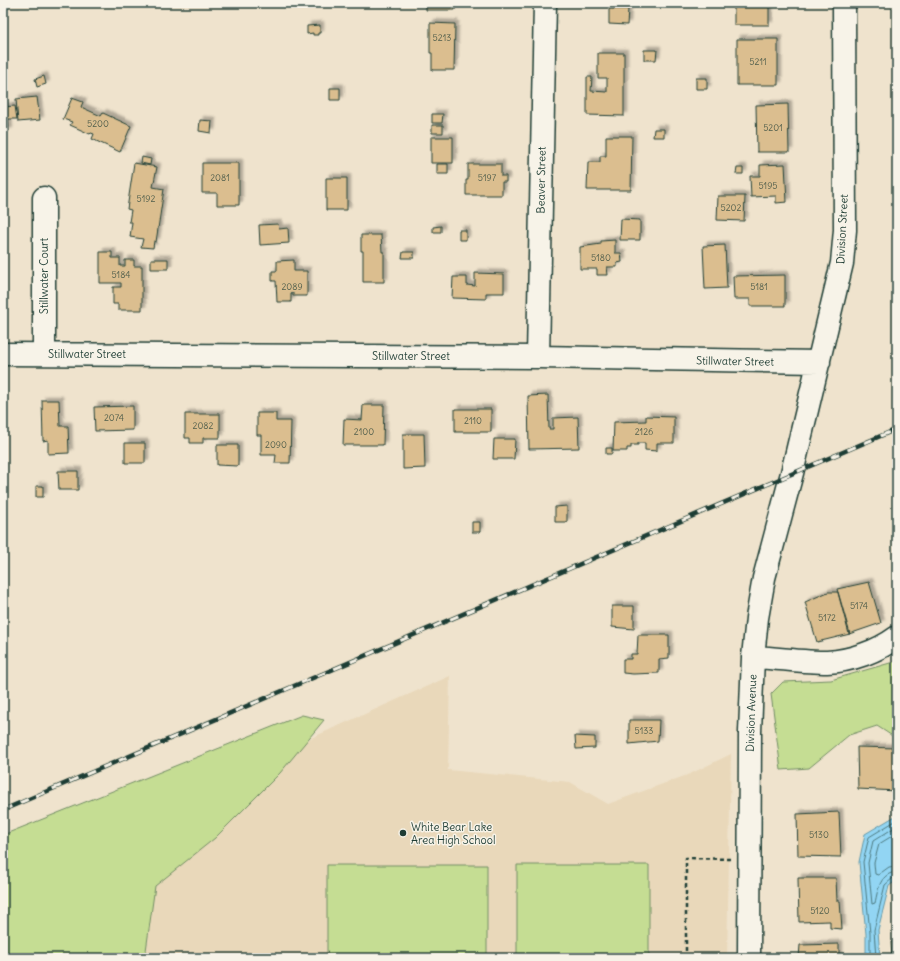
<svg xmlns="http://www.w3.org/2000/svg" width="900" height="961" font-family="Delius,sans-serif">
<defs>
<filter id="shadow"><feDropShadow dx="3.5" dy="-3.5" stdDeviation="1" flood-color="#0004"/></filter>
</defs>
<rect width="100%" height="100%" fill="#efe3cd"/>
<filter id="ink" filterUnits="userSpaceOnUse"><feTurbulence type="fractalNoise" baseFrequency=".025" numOctaves="2"/><feDisplacementMap in="SourceGraphic" scale="8" xChannelSelector="R" yChannelSelector="G"/><feConvolveMatrix kernelMatrix="1 2 1 2 8 2 1 2 1" color-interpolation-filters="sRGB"/></filter>
<g filter="url(#ink)">
<path fill="#e9d8ba" d="M450,676L448,770L570,782L608,804L690,774L731,754L727,958H3L291,747Z"/>
<path fill="#c5dd93" stroke="#728d64" d="M897,661V739L877,726L849,735L809,768L781,770L771,694L783,682L831,680Z
M302,715L324,720L280,773L215,838L155,886L145,958H3V835Z
M327,865H487V958H327Z
M517,865H649V958H517Z"/>
<path fill="#92d5f3" stroke="#6498a7" d="M897,815V880L889,886L878,930L880,958H866V934L859,862L865,834Z"/>
<g fill="none" stroke-linecap="round" stroke-linejoin="round">
<path stroke="#4d7a80" stroke-width="1" d="M897,826L873,841L868,863L872,904L875,903C878,889 880,873 897,872
M897,833L879,844L874,863L875,874L878,875L889,867L897,866
M870,958V933L863,862L869,837L897,820
M876,958L874,930L885,885L893,878L897,877"/>
</g>
<path fill="#dbbe8f" stroke="#1f3d34" filter="url(#shadow)" d="M426,3H455V10H426Z
M734,3H769V25H734Z
M609,9H628L627,25L609,24Z
M430,23L455,24L454,70H432V53H430Z
M320,25V33H318V35H313V33L307,34V26Z
M737,39H778V85H737Z
M644,50H657L656,60H644Z
M598,53H624V116L587,115V77H592L591,91L607,92V78H598Z
M44,76L46,84L37,87L35,79Z
M696,78H707V89H696Z
M330,88H340V100H330Z
M37,97L40,120L18,122L16,99Z
M72,98L83,102L81,107L101,116L103,113L131,126L120,152L92,139L94,134L91,133L90,134L70,125L72,122L63,119Z
M788,104L789,152H757L756,105Z
M15,106L17,119H8L9,131L3,132V107Z
M432,114H443L442,123H432Z
M200,120L212,121L211,133L199,131Z
M432,125H443V133H432Z
M654,129H664V137H653Z
M606,136H632L631,190H587L588,162H600V156H606Z
M431,137H453V163H431Z
M142,157L151,159L150,165L141,163Z
M134,163L157,167L153,187L164,189L156,242L154,241L153,248L141,247L143,239L130,237L132,222H129L131,210L127,209Z
M202,163H239V205H217V193H202Z
M437,164H448V174H437Z
M468,164H501V176H506V182H502V195H466V180H468Z
M785,164L787,202L776,203V196L751,197L750,176H760V165Z
M737,168H743V174H736Z
M326,178H347V210H326Z
M718,196H745L744,221L717,220Z
M621,219L640,220V240H620Z
M278,224L279,229L288,228L289,243L260,245L259,225Z
M441,226V232H433V227Z
M459,230H466V240H459Z
M361,235H381L382,252H384V282H363V251H361Z
M615,240V253H621L622,262L617,263V267H607L608,275H597V269H580V247L601,244V241Z
M725,245L727,288L705,289L703,246Z
M100,252H112V258H120V266H125V260H134V266H142V310H118V304H113V287H121V283H100Z
M403,252H414V258H402Z
M151,259H168V269H151Z
M294,260V271H307V296H293V293H291V302H277L276,281H272V271H277V261Z
M475,273L504,274V293H486V299L452,298L453,277H467V285L475,286Z
M785,275V306H750V299H734L733,276Z
M548,395L549,429H553V418L578,417L579,448L529,449L528,396Z
M42,400H59L60,426H68L69,453L48,454V440L43,441Z
M363,405H384L383,445H343L344,419L362,420Z
M133,406V430L95,431L94,407Z
M455,409H491V432H455Z
M257,413H276V421H291L290,463H275L276,455H261V435H257Z
M185,414H220V438H203V443H190V438H185Z
M646,416L674,417V443H657V451L645,450V443H638V445H631V448H627V451H613L614,422L646,421Z
M403,434H424L425,468L403,469Z
M494,439H515L514,459H493Z
M125,443H145V463H125Z
M217,445H238V466L217,465Z
M606,448H612V454H606Z
M58,471H78V490H59Z
M36,486H43V497H36Z
M567,506V522H555V507Z
M472,522H480V532H472Z
M869,582L881,623L849,634L837,589Z
M828,592H838L850,634L817,642L805,602Z
M612,606H634V629L612,627Z
M638,635H669V658L659,659V673L633,674L623,673V659H631V654H637Z
M629,720H659L658,741L629,744Z
M575,736L595,737V748L576,749Z
M857,747L897,748V791L858,789Z
M839,812L841,857L798,856L797,814Z
M798,878H836L837,901H840L842,929L830,928V921L799,922Z
M891,942H897V958H892Z
M839,944V958H799L800,945Z"/>
<g fill="none" stroke-linecap="round" stroke-linejoin="round">
<g stroke="#1f3d34" stroke-width="25">
<path id="minor" d="M44,198V354
M3,354L538,357L819,362
M538,357L545,3
M753,657C777,658 803,662 827,662C851,661 878,651 897,637
M749,958L750,732L753,657L757,618L764,578L792,473L842,263L845,230L844,3"/>
</g>
<path stroke="#1f3d34" stroke-width="2.5" stroke-dasharray="4 3" stroke-linecap="butt" d="M686,958V858L731,859"/>
<use href="#minor" stroke="#f7f3e8" stroke-width="22"/>
<g stroke="#1f3d34" stroke-width="4.5">
<path id="rail" d="M3,810L897,429"/>
</g>
<use href="#rail" stroke="#f7f3e8" stroke-width="3" stroke-dasharray="9" stroke-linecap="butt"/>
</g>
</g>
<circle fill="#1f3d34" stroke="#f7f3e8" stroke-width="1.5" cx="403" cy="833" r="4"/>
<g text-anchor="middle" stroke-width="3" stroke-linejoin="round" paint-order="stroke">
<g font-size="9" fill="#4e5d4b">
<text x="442" y="41">5213</text>
<text x="758" y="65">5211</text>
<text x="98" y="127">5200</text>
<text x="773" y="131">5201</text>
<text x="220" y="181">2081</text>
<text x="487" y="181">5197</text>
<text x="768" y="189">5195</text>
<text x="146" y="202">5192</text>
<text x="731" y="211">5202</text>
<text x="601" y="261">5180</text>
<text x="121" y="278">5184</text>
<text x="292" y="290">2089</text>
<text x="759" y="290">5181</text>
<text x="114" y="421">2074</text>
<text x="473" y="424">2110</text>
<text x="203" y="429">2082</text>
<text x="364" y="435">2100</text>
<text x="644" y="435">2126</text>
<text x="276" y="448">2090</text>
<text x="859" y="609">5174</text>
<text x="827" y="621">5172</text>
<text x="644" y="734">5133</text>
<text x="819" y="838">5130</text>
<text x="820" y="914">5120</text>
</g>
<g font-size="11" fill="#1f3d34" stroke="#f7f3e8">
<text transform="translate(541 180) rotate(-89)" y="4">Beaver Street</text>
<text transform="translate(842 229) rotate(-87)" y="4">Division Street</text>
<text transform="translate(44 276) rotate(-90)" y="4">Stillwater Court</text>
<text x="87" y="358">Stillwater Street</text>
<text x="411" y="360">Stillwater Street</text>
<text transform="translate(735 361) rotate(1)" y="4">Stillwater Street</text>
<text transform="translate(751 713) rotate(-88)" y="4">Division Avenue</text>
</g>
<g font-size="11" fill="#1f3d34" stroke="#f7f3e8" text-anchor="start">
<text x="411" y="831">White Bear Lake<tspan x="411" dy="13">Area High School</tspan></text>
</g>
</g>
<rect width="900" height="961" fill="none" stroke="#f7f3e8" stroke-width="16"/>
<rect x="8" y="8" width="884" height="945" fill="none" stroke="#1f3d34" stroke-width="1.5" filter="url(#ink)"/>
</svg>
